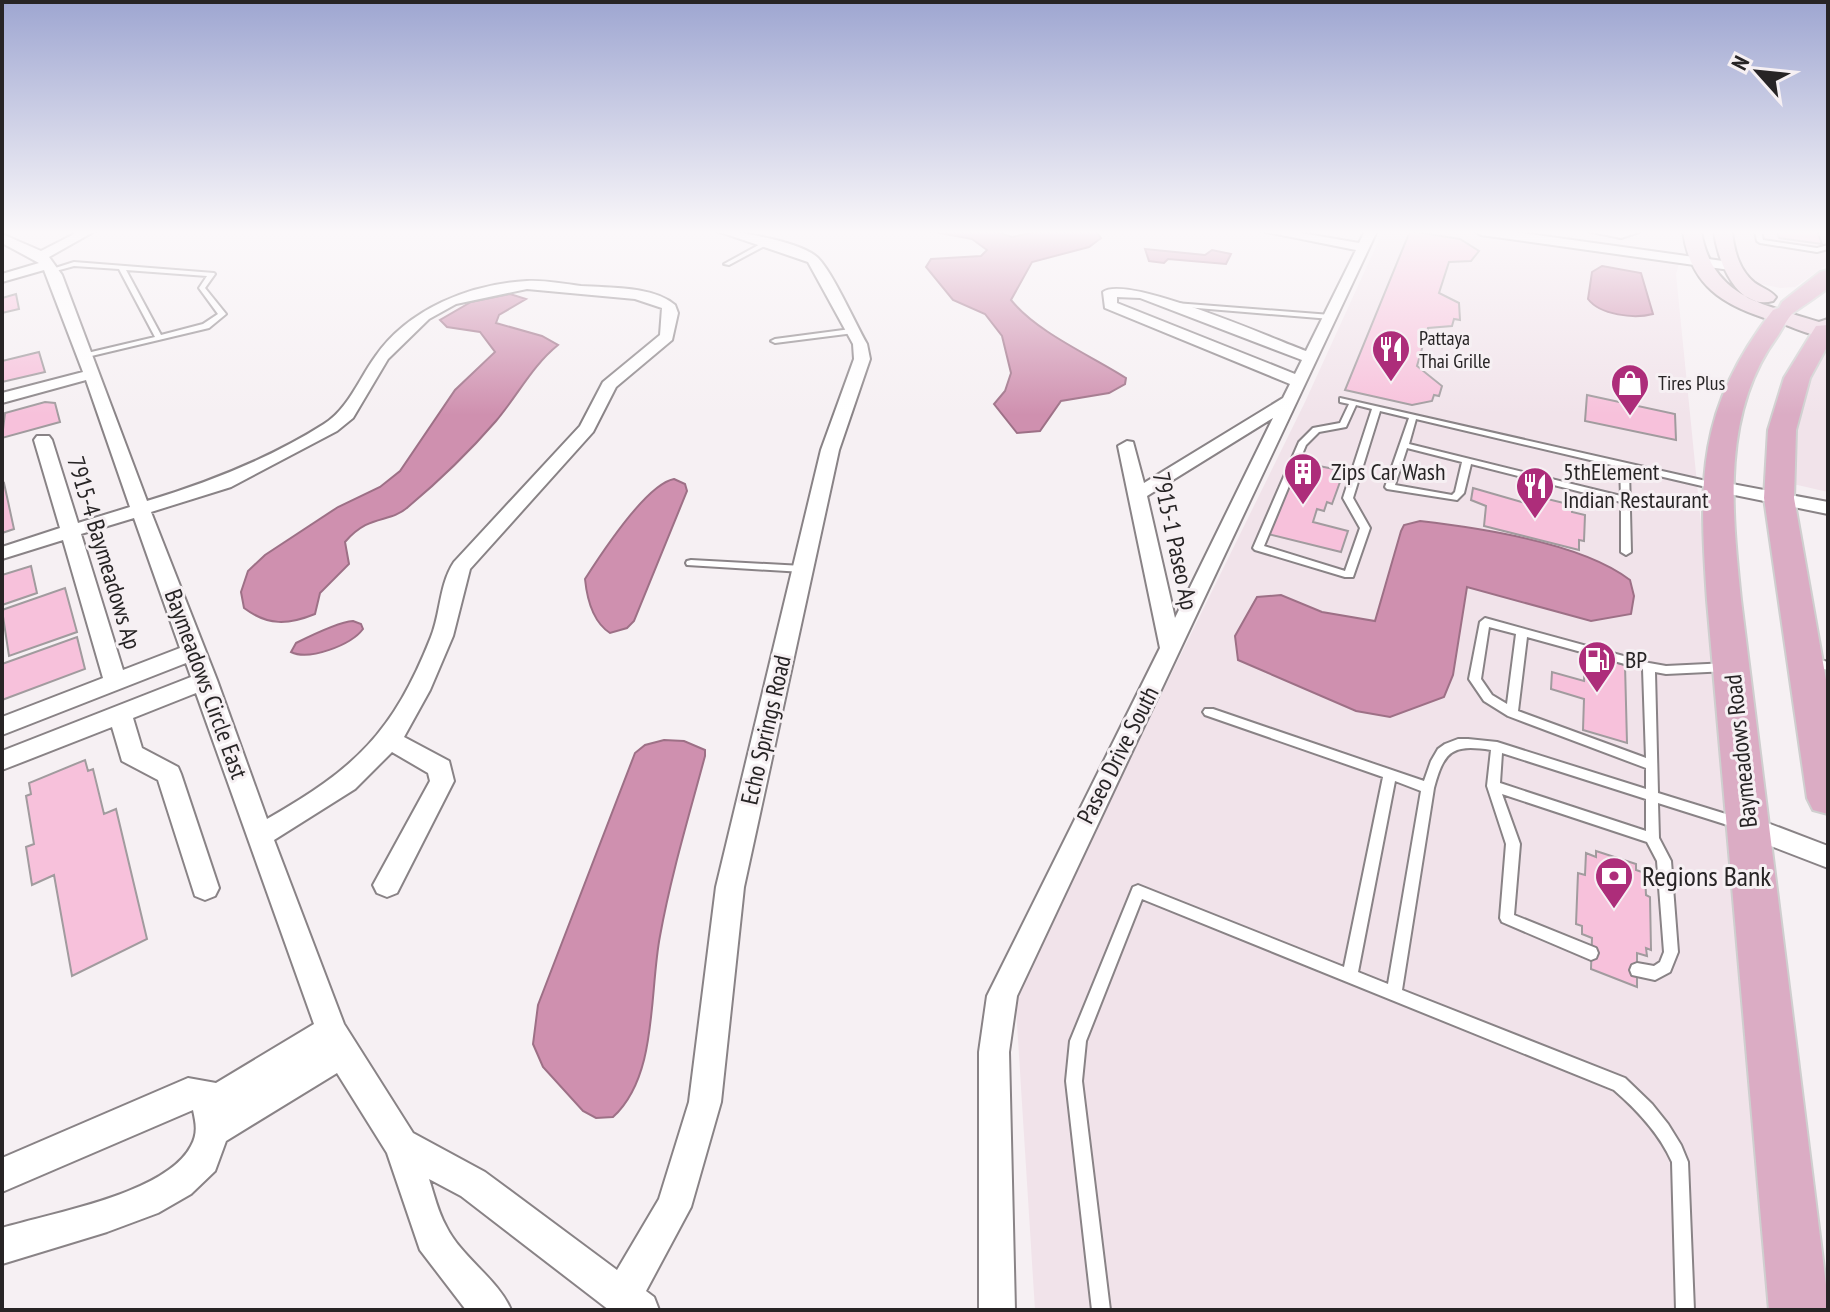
<svg xmlns="http://www.w3.org/2000/svg" width="1830" height="1312" font-family="'PT Sans Narrow',sans-serif">
<rect width="100%" height="100%" fill="#f6f0f3"/>
<path fill="#f1e3ea" fill-rule="evenodd" d="M1383,231H1520L1681,257L1676,274L1729,803L1770,1310H1035L1015,992L1305,402ZM1466,526L1581,554L1591,621L1467,587L1453,675L1444,697L1356,710L1238,660L1249,612L1257,598L1281,595L1322,612L1375,621L1401,531Z
M1733,231H1828V264L1795,287L1780,288L1756,283L1737,264Z
M1828,348V492L1793,484L1795,431L1808,386Z"/>
<path fill="#cf90af" stroke="#9d7086" stroke-width="2" d="M929,231H994L1012,237L1039,231H1096L1101,238L1089,247L1032,262L1011,300C1038,333 1090,355 1126,378L1125,384L1109,393L1061,401L1040,431L1017,433L994,404L1005,391L1011,373L1002,336L985,314L953,300L926,267L931,259L981,256L987,250L972,239Z
M1145,249L1205,255L1212,250L1231,254L1226,264L1168,259L1164,263L1149,261Z
M1602,266L1641,273L1653,314C1634,319 1600,315 1588,299L1592,272Z
M510,294L526,299L499,315L496,323L542,336L558,345C532,366 518,395 496,421C470,451 439,481 408,507C389,524 370,513 345,542L349,564L320,593L315,614C288,625 268,626 244,608L241,592L248,571L265,555L338,507L380,487L400,471L455,390L495,352L480,332L447,327L440,320L471,302Z
M674,479L685,484L687,491L634,621L627,628L610,633C593,622 587,599 585,579C601,554 647,484 674,479Z
M1420,521C1481,528 1582,543 1630,580L1634,596L1631,614L1591,621L1467,587L1453,675L1444,697L1390,717L1356,711L1238,660L1235,636L1257,597L1281,595L1322,612L1375,621L1401,531L1404,525Z
M353,621L361,624L363,629C351,645 309,661 291,652L296,643C310,636 339,622 353,621Z
M664,740L684,741L705,750V756C689,816 671,875 660,936C649,993 658,1076 613,1117L596,1118L583,1111L543,1067L533,1044L538,1005L635,753L645,745Z"/>
<path fill="#f7c1db" stroke="#a19b9e" stroke-width="2" d="M1410,231L1460,239L1479,251L1471,261L1449,262L1439,293L1459,303L1460,320L1454,319L1452,326L1428,328L1417,366L1442,386L1439,396L1434,395L1432,401L1412,405L1345,390Z
M1777,231H1817L1822,244L1779,238Z
M16,294L19,309L2,313V298Z
M39,352L45,372L2,382V361Z
M1587,395L1675,414L1676,440L1585,421Z
M45,402L55,403L60,422L2,438L5,413Z
M1299,462L1344,471L1332,504L1327,502L1324,511L1317,509L1313,522L1348,531L1341,552L1268,534Z
M4,483L14,529L2,533V484Z
M1473,488L1525,503L1527,494L1572,505V512L1585,515L1584,541L1579,540V550L1484,526L1486,506L1471,500Z
M31,566L37,593L2,605V575Z
M65,588L77,632L9,656L2,610Z
M77,637L85,669L2,700V664Z
M1585,654L1625,665L1627,743L1583,730L1584,699L1551,689L1552,672L1584,681Z
M85,760L88,771L93,769L104,814L116,809L147,939L72,976L54,875L32,885L26,847L34,844L26,796L31,794L29,783Z
M1596,851L1636,864V870L1645,873L1646,895L1650,897L1651,950L1646,948L1647,956L1637,953V987L1591,969L1592,938L1582,934V926L1576,924L1578,873L1585,875L1586,853L1596,857Z"/>
<g fill="none" stroke-linecap="round" stroke-linejoin="round">
<g stroke="#898386" stroke-width="4">
<path id="lane" d="M1755,231H1761L1763,240L1817,248L1828,245V249L1817,252L1760,243L1757,241Z
M766,241L768,242V244L729,265L724,264Z
M74,262L214,273L215,274L205,288L226,314L209,328L83,358V354L155,337L119,269L74,266L52,272L49,270ZM126,270L207,276L199,288L218,314L203,324L161,335Z
M1175,303L1331,315L1335,317L1331,319L1173,306V304Z
M851,329H854V333L775,343L771,341L775,339Z
M1340,398L1715,483L1720,486L1715,489L1629,469L1631,552L1626,555L1621,552V502L1471,464L1464,493L1457,500L1387,489L1385,487L1409,418L1380,411L1353,498L1370,528L1353,577H1345L1255,550L1253,548L1299,442L1313,428L1340,423L1349,404L1340,402ZM1356,405L1372,409L1343,498L1360,528L1345,571L1264,546L1306,445L1319,432L1346,427ZM1416,419L1620,467L1621,496L1409,444ZM1407,448L1462,462L1455,492L1452,495L1395,485Z
M691,560L803,566L808,569L803,572L687,565L686,563L687,561Z
M1485,618L1649,663L1666,666L1728,663L1734,667L1728,671L1666,674L1655,672L1658,793L1742,819L1743,823L1742,827L1737,828L1658,803L1659,838L1671,861L1678,952L1670,972L1655,980L1632,975L1630,970L1632,965L1637,963L1654,966L1660,962L1664,952L1657,861L1647,842L1502,794L1520,844L1514,915L1596,948L1598,953L1596,958L1591,960L1502,922L1500,918L1506,844L1487,786L1491,750C1452,744 1444,751 1434,788L1402,990L1625,1078L1652,1104L1668,1124L1681,1145L1688,1162L1694,1310H1676L1672,1162C1659,1133 1637,1110 1614,1090L1142,899L1086,1041L1082,1081L1110,1310H1092L1066,1081L1070,1041L1133,887L1138,885L1143,887L1344,967L1383,777L1205,715L1203,712L1205,709H1213L1424,781L1431,761L1438,749L1445,744L1458,739H1468L1497,742L1646,789V768L1508,716L1484,701L1469,679L1480,622ZM1489,627L1516,634L1507,704L1492,695L1481,679ZM1527,637L1643,669L1646,758L1518,711ZM1502,753L1646,799V831L1500,783ZM1395,781L1421,791L1388,984L1358,972Z
M1809,657L1828,662V670L1805,664L1803,661L1805,658Z"/>
</g>
<g stroke="#898386" stroke-width="4">
<path id="street" d="M80,231H95L49,257L62,275L147,501C209,482 269,459 324,424C348,409 359,379 375,357C408,309 470,284 527,281C544,280 564,284 581,286C610,288 653,286 675,305L678,313L672,340L616,387L593,432L470,569L453,636L430,690L404,737L449,761L454,781L397,893L387,897L377,893L373,885L430,781L428,773L392,752L355,789L274,840L344,1024L413,1133L485,1172L617,1270L659,1199L689,1102L716,887L821,450L854,359L853,344L808,262L717,231C739,231 802,242 818,258C833,273 855,323 867,344L870,359L839,450L744,887L721,1102L691,1207L646,1291L654,1297L659,1310H609L461,1196L429,1179C434,1194 438,1212 446,1226C461,1257 499,1280 511,1310H466L420,1250L387,1153L337,1073L226,1141L215,1171L191,1194L158,1213L107,1232L2,1264V1228C51,1213 166,1194 191,1146C198,1133 196,1124 193,1110L2,1192V1158L188,1078L216,1083L314,1024L196,693L133,718L142,748L178,767L181,774L219,888L215,896L205,900L195,896L158,780L122,761L112,727L2,770V751L191,677L186,663L2,735V717L103,678L63,540L2,559V547L60,528L34,440L37,436H49L52,440L78,523L130,507L86,380L2,403V393L83,372L44,270L2,282V274L39,263L2,243V234L41,251ZM527,289L635,299L662,308L660,335L603,382L580,426L454,562C439,585 441,612 431,637C393,733 355,769 267,819L217,680L151,512L231,487L337,431L353,418L388,359L429,319L456,304ZM134,518L180,648L123,670L81,534Z
M1261,231H1289L1359,243L1365,231H1377L1017,996L1009,1052L1015,1310H979V1052L987,996L1160,648L1118,446L1127,441L1133,442L1144,483L1283,398L1290,384L1105,308L1103,292C1127,274 1273,339 1306,351L1356,250ZM1117,297L1140,298L1302,360L1295,374L1117,303ZM1273,418L1175,618L1147,496Z
M1475,231H1507L1730,262L1737,266L1730,270L1481,235Z
M1587,231H1642L1621,238Z
M1716,481L1828,502V514L1710,490L1707,486Z
M1749,816L1828,846V868L1740,834L1736,827L1740,820Z"/>
</g>
<g stroke="#898386" stroke-width="4">
<path id="secondary" d="M1683,231H1701C1712,298 1763,304 1819,322L1828,319V336C1814,337 1799,330 1786,325C1731,308 1691,293 1683,231Z
M1714,231H1732C1734,251 1739,270 1755,283C1762,288 1770,290 1776,297L1773,301C1736,311 1717,259 1714,231Z"/>
</g>
<g stroke="#cfcfcf" stroke-width="4">
<path id="primary" d="M1828,270V288C1817,297 1804,305 1793,313C1789,316 1781,331 1777,337C1721,413 1732,512 1741,600L1828,1301V1310H1769L1707,600C1699,480 1696,410 1773,310L1779,308L1782,302L1820,272Z
M1828,325V345L1810,378L1796,430L1794,498L1828,691V814L1813,810L1807,798L1764,498L1768,430L1784,378L1816,326Z"/>
</g>
<use href="#lane" fill="#fff" fill-rule="evenodd"/>
<use href="#street" fill="#fff" fill-rule="evenodd"/>
<use href="#secondary" fill="#edd5e1" fill-rule="evenodd"/>
<use href="#primary" fill="#dbacc4" fill-rule="evenodd"/>
</g>
<linearGradient id="sky" x2="0" y2="1"><stop stop-color="#9ea6d1"/><stop offset="0.56" stop-color="#fbf8fa"/><stop offset="1" stop-color="#fbf8fa" stop-opacity="0"/></linearGradient>
<rect width="1830" height="415" fill="url(#sky)"/>
<defs>
<g id="restaurant-pin" transform="scale(2)"><path d="M0 17L-7.5 6A9.5 9.5 0 1 1 7.5 6Z" fill="#ad2d7a" stroke="#f6f0f3"/><path d="M-5-6h1v4h1v-4h1v4h1v-4h1v5L-1.5 .5V6h-2V.5L-5-1ZM5-6V6H3V1.5H1.5Q1.5-4 5-6Z" fill="#fff"/></g>
<g id="shop-pin" transform="scale(2)"><path d="M0 17L-7.5 6A9.5 9.5 0 1 1 7.5 6Z" fill="#ad2d7a" stroke="#f6f0f3"/><path d="M-5-2.5h2.3a2.7 3.5 0 0 1 5.4 0H5L5.5 6h-11ZM-1.5-2.5h3a1.5 2.3 0 0 0-3 0Z" fill="#fff"/></g>
<g id="building-pin" transform="scale(2)"><path d="M0 17L-7.5 6A9.5 9.5 0 1 1 7.5 6Z" fill="#ad2d7a" stroke="#f6f0f3"/><path d="M-4-6H4V6H1V3H-1V6H-4ZM-2.5-4.3h1.7v1.8h-1.7ZM.8-4.3h1.7v1.8H.8ZM-2.5-1h1.7V.8h-1.7ZM.8-1h1.7V.8H.8Z" fill="#fff"/></g>
<g id="fuel-pin" transform="scale(2)"><path d="M0 17L-7.5 6A9.5 9.5 0 1 1 7.5 6Z" fill="#ad2d7a" stroke="#f6f0f3"/><path d="M-5.5-6h7V0h2V4h1.3V-2.5L3-4.5l.8-.8L6-3V5H2.5V1h-1V6h-7ZM-4.2-4.7v3.2H.2V-4.7Z" fill="#fff"/></g>
<g id="bank-pin" transform="scale(2)"><path d="M0 17L-7.5 6A9.5 9.5 0 1 1 7.5 6Z" fill="#ad2d7a" stroke="#f6f0f3"/><path d="M-6-4H6V4H-6ZM0-2.3a2.3 2.3 0 1 0 0 4.6a2.3 2.3 0 1 0 0-4.6Z" fill="#fff"/></g>
</defs>
<g fill-rule="evenodd">
<use href="#restaurant-pin" x="1391" y="349"/>
<use href="#shop-pin" x="1630" y="383"/>
<use href="#building-pin" x="1303" y="472"/>
<use href="#restaurant-pin" x="1535" y="486"/>
<use href="#fuel-pin" x="1597" y="660"/>
<use href="#bank-pin" x="1614" y="876"/>
</g>
<g text-anchor="middle" stroke-width="6" stroke-linejoin="round" paint-order="stroke">
<g font-size="20" fill="#272425" stroke="#f6f0f3" text-anchor="start">
<text x="1419" y="345">Pattaya<tspan x="1419" dy="23">Thai Grille</tspan></text>
<text x="1658" y="390">Tires Plus</text>
</g>
<g font-size="24" fill="#272425" stroke="#f6f0f3" text-anchor="start">
<text x="1331" y="480">Zips Car Wash</text>
<text x="1563" y="480">5thElement<tspan x="1563" dy="28">Indian Restaurant</tspan></text>
<text x="1625" y="668">BP</text>
</g>
<g font-size="24" fill="#272425" stroke="#f6f0f3">
<text transform="translate(1175 541) rotate(78)" y="8">7915-1 Paseo Ap</text>
<text transform="translate(104 553) rotate(73)" y="8">7915-4 Baymeadows Ap</text>
<text transform="translate(206 684) rotate(70)" y="8">Baymeadows Circle East</text>
<text transform="translate(766 730) rotate(-77)" y="8">Echo Springs Road</text>
<text transform="translate(1741 751) rotate(-96)" y="8">Baymeadows Road</text>
<text transform="translate(1118 755) rotate(-63)" y="8">Paseo Drive South</text>
</g>
<g font-size="28" fill="#272425" stroke="#f6f0f3" text-anchor="start">
<text x="1642" y="886">Regions Bank</text>
</g>
</g>
<rect width="1830" height="1312" fill="none" stroke="#272425" stroke-width="8"/>
<g transform="translate(1758 72) rotate(297)" stroke="#f6f0f3" stroke-width="6" paint-order="stroke">
<path d="M0-6L14 30L0 20L-14 30Z" fill="#272425"/>
<text y="-12" font-size="22" font-weight="bold" text-anchor="middle" fill="#272425">N</text>
</g>
</svg>
